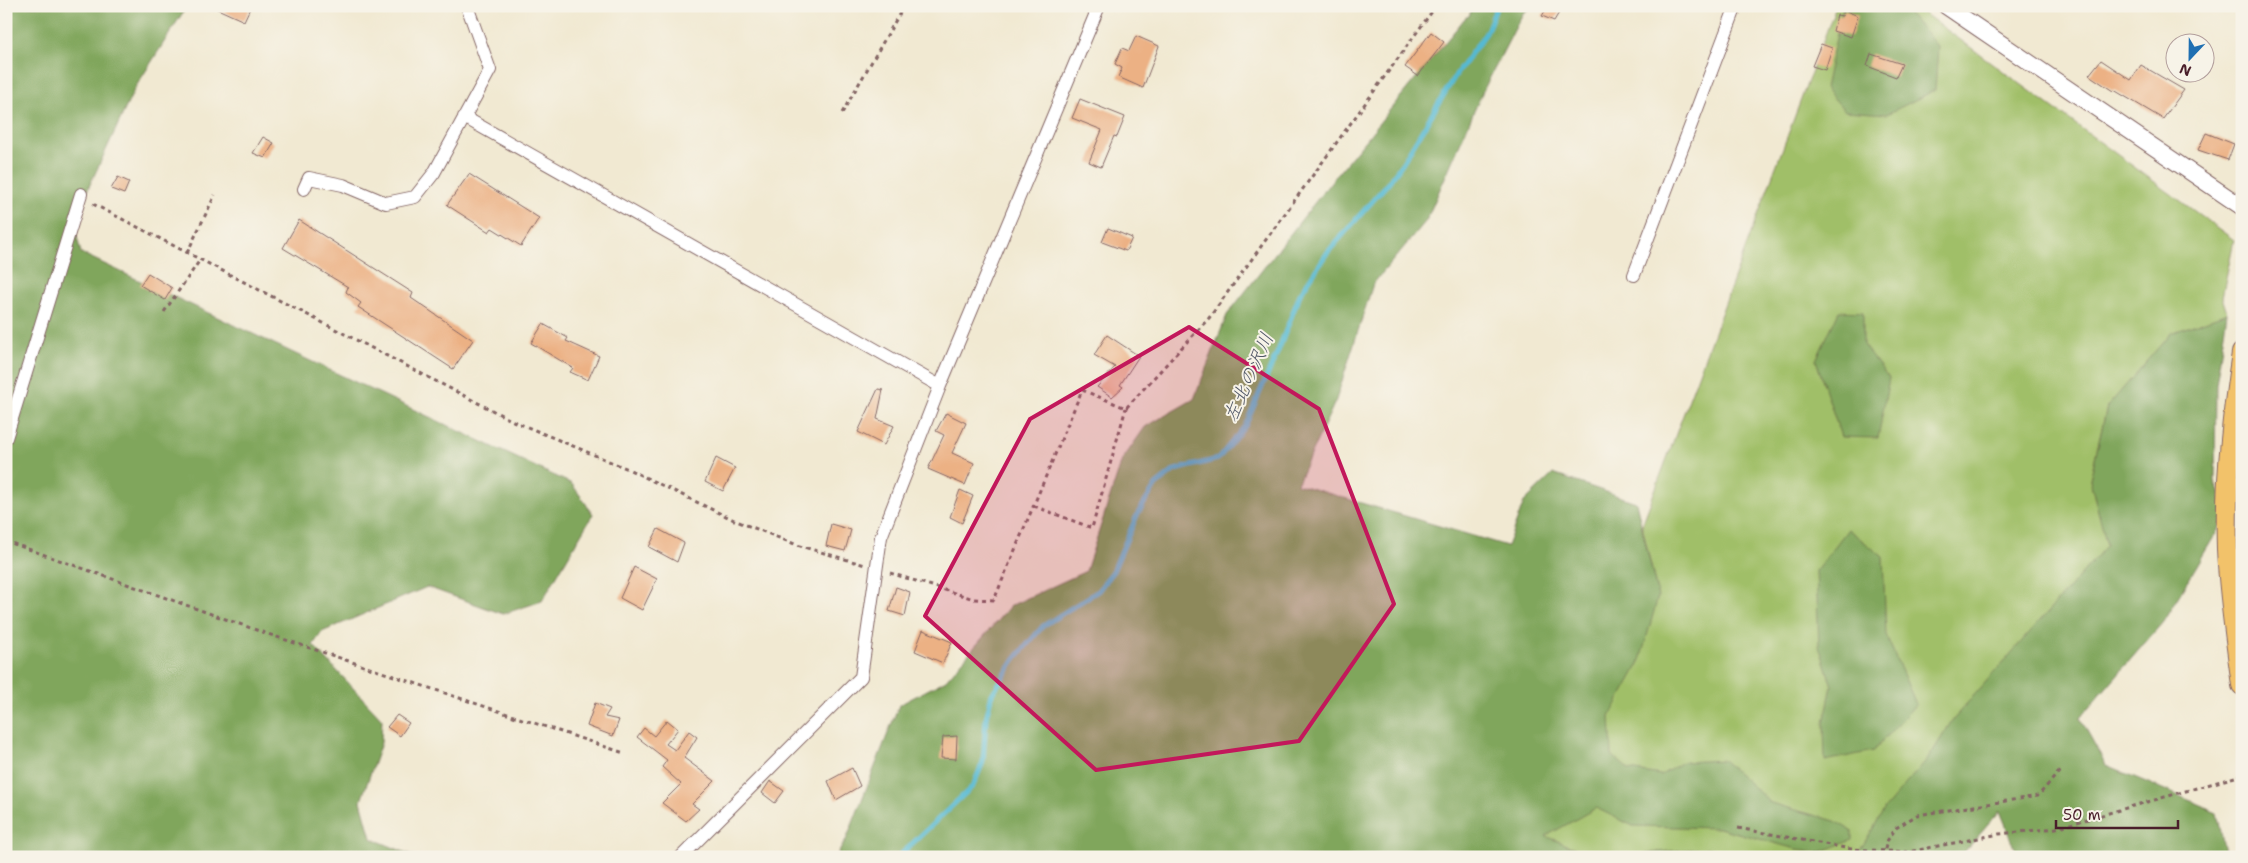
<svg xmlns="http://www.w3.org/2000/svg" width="2248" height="863" font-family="'Shantell Sans','Klee One',sans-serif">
<rect width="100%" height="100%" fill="#f7f3e8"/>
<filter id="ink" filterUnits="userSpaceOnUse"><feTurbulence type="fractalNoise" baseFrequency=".02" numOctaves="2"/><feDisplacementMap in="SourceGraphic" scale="10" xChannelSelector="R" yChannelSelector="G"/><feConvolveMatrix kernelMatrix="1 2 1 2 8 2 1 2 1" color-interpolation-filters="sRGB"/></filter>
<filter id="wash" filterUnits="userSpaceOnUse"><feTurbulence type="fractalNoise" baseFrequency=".0096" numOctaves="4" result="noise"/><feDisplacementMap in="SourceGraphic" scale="20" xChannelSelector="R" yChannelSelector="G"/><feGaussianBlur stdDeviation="1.12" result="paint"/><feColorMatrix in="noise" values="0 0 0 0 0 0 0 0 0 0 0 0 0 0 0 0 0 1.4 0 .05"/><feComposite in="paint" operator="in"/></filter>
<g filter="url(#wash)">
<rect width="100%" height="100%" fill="#f1e9d2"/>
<path fill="#a0bf68" stroke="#756f4a" d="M1836,6H1914L2234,240L2222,297L2227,313L2107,407L2090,480L2107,545L1869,857H1677L1657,852L1634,857H1595L1545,836L1658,597L1642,525Z"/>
<path fill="#80a65c" stroke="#656244" d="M6,6H187L135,88L73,221L81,253L572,484L593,514L542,601L503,614L427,587L322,632L313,645L382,719L381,743L361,801L371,838L416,857H6Z
M1473,6H1533L1523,13L1482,93L1426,221L1373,284L1336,400L1297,484L1507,546L1524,502L1553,474L1636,502L1658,597L1639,664L1610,716L1612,755L1629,770L1661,775L1683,762L1723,760L1771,803L1835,821L1852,831V840L1820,852L1796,849L1719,828L1633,826L1596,808L1546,836L1595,857H836L847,838L899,705L946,680L1010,606L1086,571L1122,460L1145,427L1194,399L1227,315L1330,183L1465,18L1469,16Z
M1843,6H1902L1938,47L1935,90L1887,114L1845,111L1825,88Z
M1839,311L1863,312V345L1889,378L1878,438L1841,437L1816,360Z
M2227,313L2216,385L2215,481L2227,515L2163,622L2080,718L2106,765L2217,812L2226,857H2012L2017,853L2000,811L1960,857H1856L1885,808L1930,756L1953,719L2107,545L2090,480L2107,407L2171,333Z
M1848,529L1883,557L1886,635L1916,704L1873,751L1825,761L1824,723L1832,686L1819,646L1816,571Z
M1710,848L1722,857H1634L1657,852Z"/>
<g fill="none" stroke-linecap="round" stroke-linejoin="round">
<path stroke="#55b9d3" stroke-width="5" d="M898,857L973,786L983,762L986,718L992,694L1015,659L1043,626L1098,591L1113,571L1138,513L1156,485L1175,470L1218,459L1245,426L1278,351L1300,294L1327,253L1388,183L1403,162L1457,73L1486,33L1497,6"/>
</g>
<g id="blocks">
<path fill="#ecb184" d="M211,6H251L244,21Z
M1548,6H1563L1554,21L1542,16Z
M1844,10L1858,16L1851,37L1833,31L1837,15L1842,16Z
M1431,32L1444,42L1418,76L1405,67Z
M1136,36L1159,46L1143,88L1118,77L1122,68L1115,64L1122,48L1129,51Z
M1821,44L1832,48L1825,70L1812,66Z
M1871,54L1902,64L1896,77L1867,66Z
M2101,60L2131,80L2141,65L2184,90L2163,119L2114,90L2113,91L2089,75Z
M1080,99L1125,117L1117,137L1114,136L1101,167L1089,162L1102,130L1072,118Z
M2206,133L2234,144L2228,160L2198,150Z
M263,137L274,143L265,158L253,153Z
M469,174L539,218L521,246L492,228L489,232L447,205Z
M118,177L129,182L124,194L111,189Z
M299,220L413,293L411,298L473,340L453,369L358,307L361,303L346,292L348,287L283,248Z
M1108,228L1132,238L1126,251L1102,242Z
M148,273L172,288L165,300L140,285Z
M543,324L568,338L566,341L599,356L588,380L570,372L573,368L531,343Z
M1107,335L1139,356L1120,385L1123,387L1112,397L1097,387L1115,367L1094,355Z
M878,389L883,390L877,419L894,426L884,445L858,432Z
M946,413L966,423L952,453L974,463L965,485L928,469L944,435L936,431Z
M716,458L735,468L723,491L705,482Z
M960,490L973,496L962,523L950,517Z
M831,524L851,530L845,551L826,546Z
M658,529L684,543L677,562L649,547Z
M634,567L657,579L642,610L620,598Z
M896,587L910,592L905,616L889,611Z
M923,630L952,642L943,663L915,651Z
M595,703L610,709L605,717L619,720L613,736L587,726Z
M397,715L409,723L400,736L387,727Z
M667,720L678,729L666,744L675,750L689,731L697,737L684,758L715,781L692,804L699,809L686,821L662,803L681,784L662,767L667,760L637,737L644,728L654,736Z
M957,736L956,759L941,758L943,737Z
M852,768L860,786L836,800L828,781Z
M770,781L784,791L775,803L762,793Z"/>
</g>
</g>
<g filter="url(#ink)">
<use href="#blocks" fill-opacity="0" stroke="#846665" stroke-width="1"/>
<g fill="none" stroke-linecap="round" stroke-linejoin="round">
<g stroke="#846665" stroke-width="14">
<path id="minor" d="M464,117L940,386
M304,189L309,178L343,185L386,203L415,197L434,173L490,70L467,6
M1634,275L1736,6
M6,438L81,194
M681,857L861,677L881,537L940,386L1099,6"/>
</g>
<g stroke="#846665" stroke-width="18">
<path id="tertiary" d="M1946,6L2242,207"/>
</g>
<g stroke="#846665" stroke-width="22">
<path id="primary" d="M2242,353C2232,417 2225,484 2227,549C2229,594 2236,640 2242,685"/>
</g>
<path stroke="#846665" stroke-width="3" stroke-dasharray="4 4" stroke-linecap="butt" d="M842,113L904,6
M93,204L513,421L628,469L734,520L797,545L865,565
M187,253L215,195
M164,312L200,260
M1034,506L1092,528L1126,408
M6,539L14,544L262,632L624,753
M890,573L974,599L994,600L1082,390L1126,408L1209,318L1436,6
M1738,828L1851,849L1908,852L1999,834L2056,828L2242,775
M1883,857L1887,841L1896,828L1917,815L2038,796L2060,771"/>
<use href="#minor" stroke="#fff" stroke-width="12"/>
<use href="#tertiary" stroke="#fff" stroke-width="16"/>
<use href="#primary" stroke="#f2c26a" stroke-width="20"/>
</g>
</g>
<path fill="#c2185b" fill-opacity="0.2" stroke="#c2185b" stroke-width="4" stroke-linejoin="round" d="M1189,327L1319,409L1394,604L1299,741L1096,770L925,616L1030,419Z"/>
<g text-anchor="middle" stroke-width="4" stroke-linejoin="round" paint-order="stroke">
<g font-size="19" font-style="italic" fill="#4e5566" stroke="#f7f3e8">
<text transform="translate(1248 377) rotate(-66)" y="7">左北の沢川</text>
</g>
</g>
<rect width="2248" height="863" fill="none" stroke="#f7f3e8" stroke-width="25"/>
<g transform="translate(2190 58) rotate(202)"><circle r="24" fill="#f7f3e8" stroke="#b29e9c"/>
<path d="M0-4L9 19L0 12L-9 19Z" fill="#1f6fb2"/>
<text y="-8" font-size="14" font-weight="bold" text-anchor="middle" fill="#4a1f2b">N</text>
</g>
<path d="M2056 820v8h122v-8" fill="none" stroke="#4a1f2b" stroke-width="2.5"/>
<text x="2063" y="820" font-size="15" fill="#4a1f2b" stroke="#f7f3e8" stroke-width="4" paint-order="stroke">50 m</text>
</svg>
